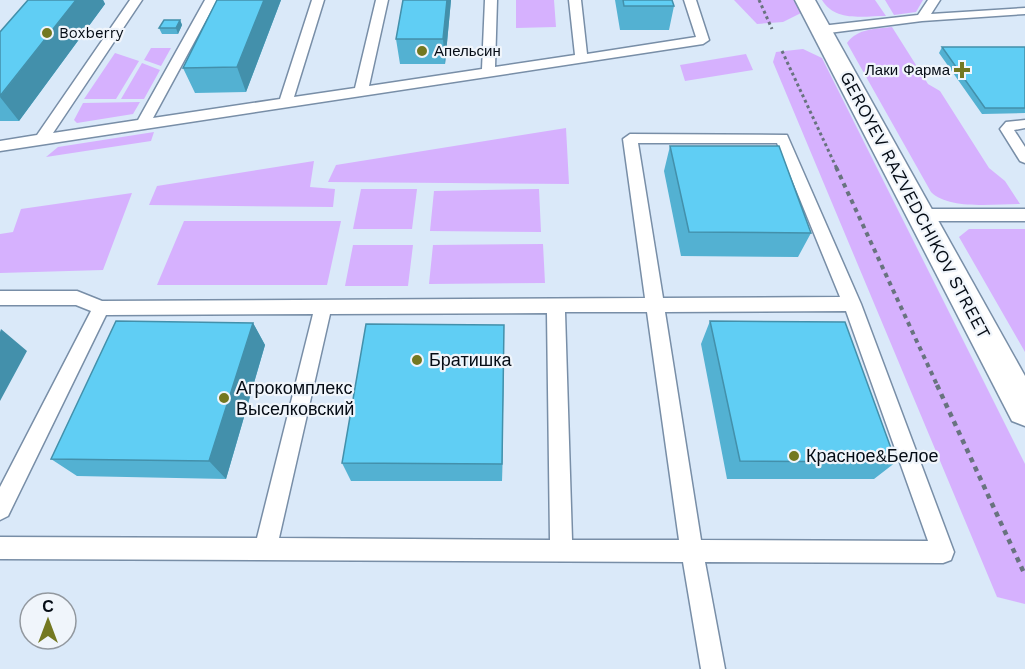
<svg xmlns="http://www.w3.org/2000/svg" width="1025" height="669" font-family="'Work Sans',sans-serif">
<rect width="100%" height="100%" fill="#dae9f9"/>
<path fill="#d6b1fe" d="M516,0H554L556,27L516,28Z
M734,0H794L801,13L783,22L757,24Z
M822,0H875L886,16C863,16 835,22 822,0Z
M885,0H923L916,12L894,15Z
M892,27L928,84L940,91L989,168L1005,181L1020,204C994,204 949,210 931,192L847,43C858,28 876,29 892,27Z
M151,48H171L161,66L144,60Z
M803,49L822,58L1025,464V604L997,597L773,62L776,52Z
M115,53L139,61L116,99H84Z
M746,54L753,70L685,81L680,65Z
M142,63L160,70L144,99H121Z
M140,102L133,114L77,123L74,120L83,103Z
M566,128L569,184L328,182L336,165Z
M154,132L151,141L46,157L58,147Z
M314,161L310,187L335,189L333,207L149,205L157,186Z
M361,189H417L412,229H353Z
M539,189L541,232L430,231L434,191Z
M132,193L103,270L0,273V234L13,232L21,209Z
M184,221H341L327,285H157Z
M969,229H1025V352L959,237Z
M543,244L545,283L429,284L433,245Z
M353,245H413L408,286H345Z"/>
<g fill="none" stroke-linecap="round" stroke-linejoin="round">
<g stroke="#788ea7" stroke-width="3">
<path id="service" d="M130,0H142L53,133L138,120L205,0H217L153,118L280,99L312,0H324L294,97L355,88L376,0H388L369,86L482,69L485,0H497L495,67L575,55L569,0H581L587,54L696,37L684,0H696L709,40L703,44L0,151V141L37,135Z
M928,0H940L931,14L1025,8V14L922,21L821,34L815,30L821,26L918,15Z
M1025,120V128L1014,130L1025,147V163L1020,161L1000,129L1006,122Z
M630,134L787,135L861,304L954,552L951,560L943,563L705,562L725,669H701L683,562L0,559V537L257,538L313,314L106,315L8,516L0,520V487L91,311L76,305H0V291H77L102,301L645,298L623,139ZM638,143H777L840,297L663,298ZM846,311L928,541L701,540L665,312ZM565,312H647L679,540H572ZM547,313L550,540L279,538L330,314Z
M922,209H1025V221H922L916,219L914,215L916,211Z"/>
</g>
<g stroke="#788ea7" stroke-width="3">
<path id="minor" d="M795,0H815L1025,376V426L1012,421Z"/>
</g>
<path stroke="#68737f" stroke-width="3" stroke-dasharray="3 3" stroke-linecap="butt" d="M759,0L772,29
M782,51L837,169"/>
<path stroke="#68737f" stroke-width="4" stroke-dasharray="4.5 4.5" stroke-linecap="butt" d="M836,167L938,387"/>
<path stroke="#68737f" stroke-width="4.5" stroke-dasharray="5 5" stroke-linecap="butt" d="M937,385L1025,575"/>
<use href="#service" fill="#fff" fill-rule="evenodd"/>
<use href="#minor" fill="#fff" fill-rule="evenodd"/>
</g>
<path fill="#53b1d2" d="M28,0H103L105,4L19,121H0V32Z
M217,0H281L246,92L195,93L183,68Z
M403,0H451L445,64H400L396,39Z
M615,0H672L674,6L669,30H620Z
M180,20L182,25L178,34H162L159,28Z
M942,47H1025V113L982,114L939,53Z
M670,146L811,233L798,257L681,256L664,171Z
M710,321L896,462L874,479H727L701,344Z
M253,323L265,345L226,479L77,476L51,459Z
M504,325L502,481H351L342,463Z"/>
<path fill="#4390ab" d="M76,0H103L105,4L19,121L0,97Z
M264,0H281L246,92L237,67Z
M447,0H451L445,64L443,39Z
M180,20L182,25L178,34L176,28Z
M253,323L265,345L226,479L209,461Z
M504,325V347L502,481V464Z
M1,329L27,351L0,401V332Z"/>
<path fill="#60cef4" stroke="#4390ab" stroke-width="1.5" d="M28,0H76L0,96V32Z
M217,0H264L237,67L183,68Z
M403,0H447L443,39H396Z
M623,0H672L674,6H624Z
M164,20H180L176,28H159Z
M942,47H1025V108H985Z
M670,146H779L811,233L689,232Z
M116,321L253,323L209,461L51,459Z
M710,321L845,322L896,462L740,461Z
M366,324L504,325L502,464L342,463Z"/>
<g fill="#737821" stroke="#f0f5fb" stroke-width="2">
<circle cx="47" cy="33" r="6"/>
<circle cx="422" cy="51" r="6"/>
<path d="M959 61h6v6h6v6h-6v6h-6v-6h-6v-6h6z"/>
<circle cx="417" cy="360" r="6"/>
<circle cx="224" cy="398" r="6"/>
<circle cx="794" cy="456" r="6"/>
</g>
<g text-anchor="middle" stroke-width="4.5" stroke-linejoin="round" paint-order="stroke">
<g font-size="15" fill="#050c15" stroke="#f0f5fb" text-anchor="start">
<text x="59" y="38">Boxberry</text>
<text x="434" y="56">Апельсин</text>
<text x="950" y="75" text-anchor="end">Лаки Фарма</text>
</g>
<g font-size="18" fill="#050c15" stroke="#f0f5fb">
<text transform="translate(915 205) rotate(62)" y="6">GEROYEV RAZVEDCHIKOV STREET</text>
</g>
<g font-size="18" fill="#050c15" stroke="#f0f5fb" text-anchor="start">
<text x="429" y="366">Братишка</text>
<text x="236" y="394">Агрокомплекс<tspan x="236" dy="21">Выселковский</tspan></text>
<text x="806" y="462">Красное&amp;Белое</text>
</g>
</g>
<g transform="translate(48 621)"><circle r="28" fill="#f0f5fb" stroke="#92989f" stroke-width="1.5"/>
<path d="M0-4.5L10 22L0 15L-10 22Z" fill="#737821"/>
<text y="-9" font-size="16" font-weight="bold" text-anchor="middle" fill="#050c15">С</text>
</g>
</svg>
